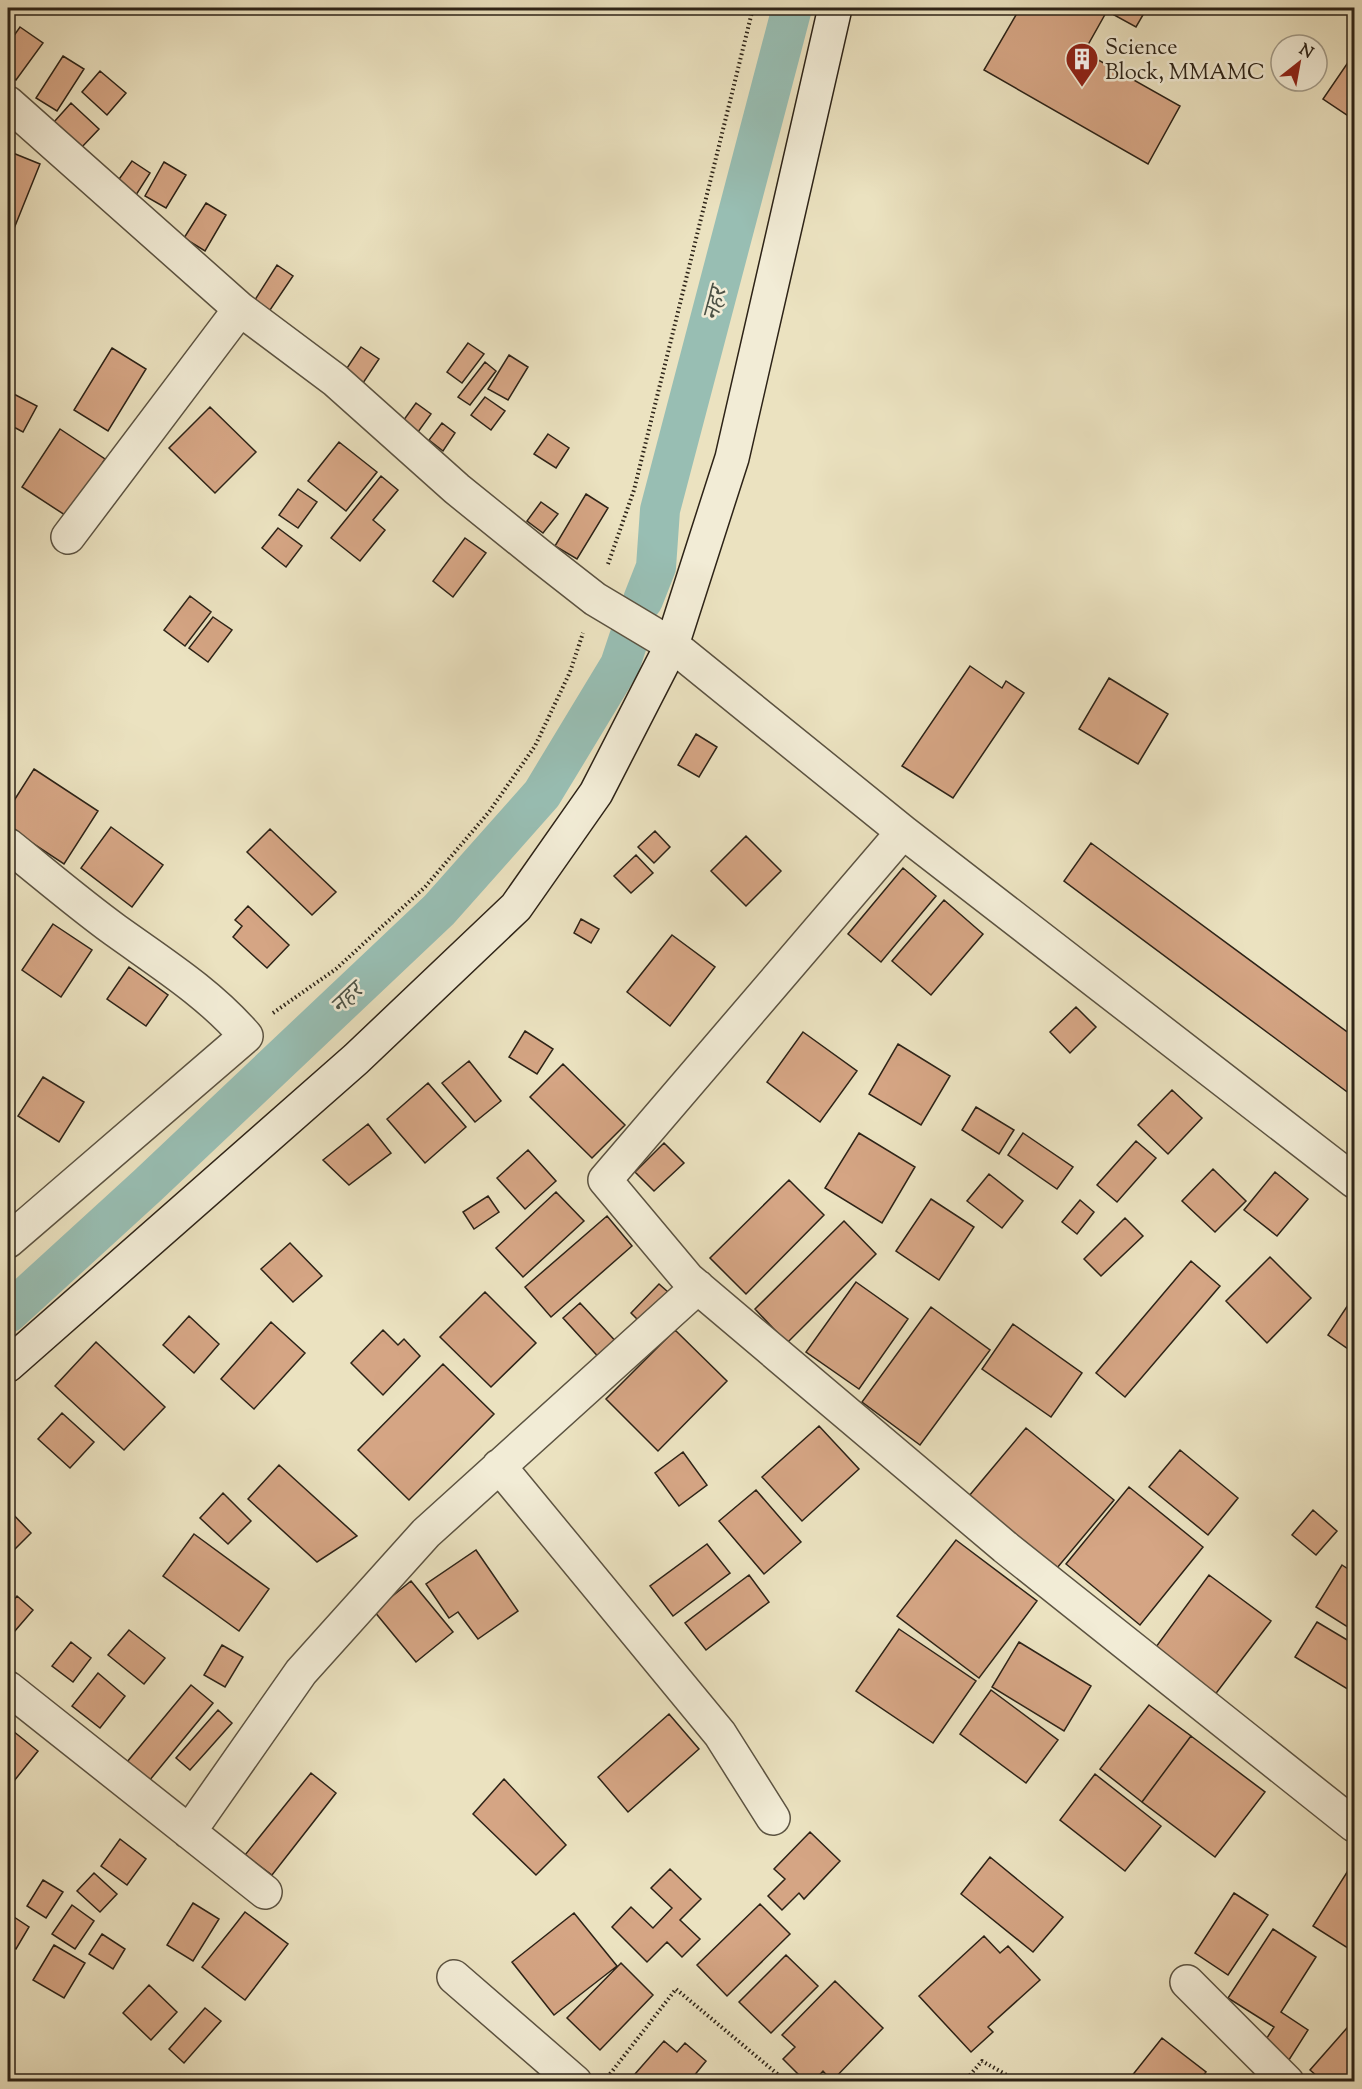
<svg xmlns="http://www.w3.org/2000/svg" width="1362" height="2089" font-family="'Sorts Mill Goudy','Noto Serif Devanagari',serif">
<rect width="100%" height="100%" fill="#ebe2c0"/>
<filter id="stains"><feTurbulence type="fractalNoise" baseFrequency=".00333" numOctaves="4"/><feColorMatrix values="0 0 0 0 .2 0 0 0 0 .09 0 0 0 0 .02 0 0 0 .5 -.17"/></filter>
<radialGradient id="worn" r=".72"><stop offset=".6" stop-color="#630" stop-opacity="0"/><stop offset="1" stop-color="#630" stop-opacity=".3"/></radialGradient>
<g fill="none" stroke-linecap="round" stroke-linejoin="round">
<path stroke="#98beb3" stroke-width="40" d="M643,600L656,567L660,510L792,8
M8,1313L147,1186L439,910L542,794L620,665L629,638"/>
</g>
<path fill="#d5a584" stroke="#2d2317" stroke-width="1.5" d="M1020,8H1147L1136,27L1107,11L1084,52L1180,106L1148,164L984,70Z
M20,27L43,43L16,80L8,75V44Z
M63,56L84,69L57,111L36,98Z
M1351,58L1354,60L1353,119L1323,99Z
M100,71L126,93L107,115L82,92Z
M71,103L99,129L81,148L54,122Z
M8,151L40,164L13,231L8,229Z
M132,161L150,173L136,195L117,182Z
M164,162L186,175L166,208L145,196Z
M206,203L226,215L205,251L184,238Z
M277,265L293,276L268,313L253,303Z
M468,343L484,354L462,383L447,372Z
M361,347L379,359L361,386L343,374Z
M112,348L146,369L108,431L74,410Z
M509,355L528,367L508,400L488,389Z
M485,362L496,371L470,405L458,397Z
M8,391L37,406L23,432L8,424Z
M485,397L505,411L491,430L471,415Z
M416,403L431,414L418,432L403,421Z
M210,407L256,452L215,493L169,448Z
M442,423L455,433L443,451L429,440Z
M60,429L105,459L68,517L22,487Z
M548,434L569,448L556,468L534,454Z
M339,442L377,472L346,511L308,481Z
M381,476L398,490L373,520L385,530L360,561L331,538Z
M298,489L317,502L298,528L279,515Z
M586,494L608,508L577,559L555,546Z
M541,502L558,514L543,533L527,521Z
M278,528L302,546L286,567L262,548Z
M465,538L486,553L453,597L433,581Z
M190,596L211,612L185,646L164,630Z
M213,617L232,630L208,662L189,648Z
M970,666L1002,688L1006,681L1024,693L953,798L902,766Z
M1109,678L1168,714L1138,764L1079,729Z
M696,734L717,747L699,777L678,765Z
M34,769L98,811L64,864L8,827V810Z
M111,827L163,865L132,907L81,868Z
M270,829L336,892L312,915L247,852Z
M655,831L670,847L654,863L638,847Z
M746,836L781,871L746,906L711,871Z
M1091,843L1354,1037V1097L1064,881Z
M636,855L653,873L631,893L614,876Z
M903,868L936,896L881,962L848,934Z
M944,900L983,934L931,995L892,961Z
M248,906L289,945L267,968L233,937L242,926L235,920Z
M581,919L599,929L591,943L574,933Z
M53,924L92,950L61,997L22,970Z
M672,935L715,967L670,1026L627,992Z
M129,967L168,995L146,1026L107,999Z
M1076,1007L1096,1027L1070,1053L1050,1032Z
M525,1031L553,1049L537,1074L509,1057Z
M803,1032L857,1071L820,1122L767,1082Z
M898,1044L950,1076L921,1125L869,1094Z
M469,1061L501,1101L475,1122L442,1083Z
M563,1064L625,1125L592,1158L530,1097Z
M43,1077L84,1102L59,1142L18,1116Z
M428,1083L466,1127L425,1163L387,1119Z
M1172,1090L1202,1118L1168,1154L1138,1125Z
M976,1107L1014,1130L999,1154L962,1130Z
M368,1124L391,1153L349,1185L323,1160Z
M859,1133L915,1167L882,1223L825,1188Z
M1023,1133L1073,1167L1057,1189L1008,1155Z
M1136,1141L1156,1158L1117,1202L1097,1185Z
M664,1143L684,1163L654,1191L635,1172Z
M528,1150L556,1181L525,1209L497,1178Z
M1213,1169L1246,1201L1215,1232L1182,1201Z
M1275,1172L1308,1199L1277,1236L1244,1210Z
M989,1174L1023,1201L1002,1228L967,1201Z
M789,1180L824,1215L746,1294L710,1258Z
M556,1192L584,1221L523,1277L496,1248Z
M488,1196L499,1212L474,1229L463,1212Z
M931,1199L974,1227L939,1280L896,1251Z
M1080,1200L1094,1212L1077,1234L1062,1222Z
M607,1216L632,1246L551,1317L525,1287Z
M1125,1218L1143,1236L1101,1276L1084,1259Z
M844,1221L876,1254L787,1343L755,1309Z
M290,1243L322,1276L293,1302L261,1269Z
M1270,1257L1311,1298L1267,1343L1226,1301Z
M1191,1261L1220,1286L1125,1397L1096,1373Z
M856,1282L908,1319L859,1389L806,1352Z
M659,1284L677,1300L648,1330L631,1313Z
M485,1292L536,1343L491,1387L440,1337Z
M1354,1296V1353L1328,1335Z
M580,1303L621,1347L603,1362L563,1318Z
M931,1307L990,1350L920,1445L862,1402Z
M189,1316L219,1344L194,1373L163,1345Z
M271,1322L305,1353L254,1409L221,1379Z
M1013,1324L1082,1373L1051,1417L982,1369Z
M383,1330L398,1345L404,1339L420,1356L383,1395L351,1363Z
M675,1330L727,1381L658,1451L606,1399Z
M96,1342L165,1407L124,1450L55,1386Z
M443,1364L494,1414L409,1500L358,1450Z
M62,1413L94,1442L70,1468L38,1439Z
M819,1426L859,1469L802,1521L762,1477Z
M1026,1428L1114,1500L1057,1568L969,1496Z
M1180,1450L1238,1498L1208,1535L1149,1487Z
M683,1452L707,1485L679,1506L655,1473Z
M279,1465L357,1536L317,1562L248,1499Z
M1129,1487L1203,1547L1140,1625L1066,1564Z
M756,1490L801,1542L764,1574L719,1521Z
M223,1493L251,1521L228,1544L200,1518Z
M8,1509L31,1533L8,1556Z
M1313,1510L1337,1531L1316,1555L1292,1535Z
M194,1534L269,1589L239,1631L163,1576Z
M956,1540L1037,1601L979,1678L897,1616Z
M707,1544L730,1573L673,1616L650,1586Z
M476,1550L518,1611L478,1639L458,1612L449,1618L426,1584Z
M1342,1565L1354,1573V1631L1316,1607Z
M749,1575L769,1602L706,1650L685,1623Z
M1209,1575L1271,1621L1214,1696L1153,1651Z
M411,1581L453,1632L416,1662L374,1611Z
M17,1596L33,1610L8,1639V1607Z
M1317,1622L1354,1644V1693L1295,1657Z
M899,1629L976,1681L933,1743L856,1691Z
M129,1630L165,1658L144,1684L108,1655Z
M71,1642L91,1658L73,1682L52,1666Z
M1019,1642L1091,1686L1064,1731L992,1687Z
M222,1645L243,1657L225,1687L204,1675Z
M98,1673L125,1696L100,1728L72,1706Z
M191,1685L213,1703L149,1781L127,1762Z
M991,1690L1058,1740L1026,1783L960,1734Z
M1149,1705L1191,1736L1142,1802L1100,1769Z
M218,1710L232,1723L190,1770L176,1758Z
M669,1714L699,1749L628,1812L598,1777Z
M8,1727L38,1751L10,1786L8,1784Z
M1191,1736L1265,1792L1215,1857L1142,1802Z
M311,1773L336,1793L272,1875L245,1855Z
M1095,1774L1161,1826L1125,1871L1060,1820Z
M504,1779L566,1845L536,1875L473,1814Z
M810,1832L840,1861L804,1899L799,1893L782,1910L768,1896L785,1879L774,1869Z
M120,1839L146,1859L127,1885L101,1866Z
M990,1857L1063,1917L1033,1952L961,1894Z
M670,1869L701,1899L680,1920L700,1939L682,1957L667,1942L647,1962L612,1927L631,1907L653,1928L672,1908L651,1888Z
M1349,1869L1354,1873V1952L1313,1926Z
M94,1873L117,1894L100,1912L77,1891Z
M43,1880L63,1892L46,1918L27,1906Z
M1234,1893L1268,1915L1228,1975L1195,1953Z
M193,1903L219,1919L193,1961L167,1945Z
M760,1904L790,1934L727,1996L697,1965Z
M72,1905L94,1921L75,1949L52,1934Z
M245,1912L288,1944L245,2000L202,1967Z
M8,1913L29,1927L16,1949L8,1944Z
M574,1913L617,1966L554,2015L512,1962Z
M1273,1929L1316,1957L1281,2012L1308,2030L1287,2063L1261,2047L1274,2027L1228,1998Z
M102,1934L125,1949L113,1969L89,1954Z
M984,1936L1000,1953L1008,1946L1040,1980L988,2027L993,2032L971,2052L919,1996Z
M54,1945L85,1963L64,1998L33,1980Z
M786,1955L818,1986L771,2033L739,2002Z
M621,1963L653,1995L600,2050L567,2018Z
M835,1981L883,2028L832,2081L823,2071L813,2082H806L783,2059L795,2047L782,2035Z
M149,1985L177,2012L151,2040L123,2013Z
M205,2008L221,2021L184,2063L169,2049Z
M1354,2020V2072L1346,2082H1324L1310,2070Z
M1162,2038L1206,2072L1198,2082H1127Z
M664,2041L677,2052L685,2043L706,2061L689,2082H643L635,2074Z"/>
<g fill="none" stroke-linecap="round" stroke-linejoin="round">
<g stroke="#5c5341" stroke-width="36">
<path id="street" d="M8,103L240,309L335,380L457,489L540,556L595,599L672,645L903,832L1354,1181
M68,537L240,309
M903,832L605,1180L688,1279L1005,1547L1354,1825
M8,845C43,873 78,903 115,930C161,963 209,993 246,1036L8,1241
M499,1466L720,1734L773,1818
M8,1688L265,1892
M189,1832L301,1672L426,1533L698,1287
M454,1977L575,2082
M1187,1982L1287,2082"/>
</g>
<g stroke="#2d2317" stroke-width="36">
<path id="secondary" d="M8,1365L356,1059L516,907L596,793L672,645L732,458L835,8"/>
</g>
<path stroke="#2d2317" stroke-width="4" stroke-dasharray="1.5 3" stroke-linecap="butt" d="M608,564L634,490L753,8
M273,1013L336,969L425,887L489,812L535,746L570,672L583,633
M610,2074L676,1989L787,2082
M964,2082L982,2061L1019,2082"/>
<use href="#street" stroke="#f2ecd6" stroke-width="33"/>
<use href="#secondary" stroke="#f2ecd6" stroke-width="33"/>
</g>
<defs>
<g id="building-pin" transform="scale(1.725)"><path d="M0 17L-7.5 6A9.5 9.5 0 1 1 7.5 6Z" fill="#8f2418" stroke="#f2ecd6"/><path d="M-4-6H4V6H1V3H-1V6H-4ZM-2.5-4.3h1.7v1.8h-1.7ZM.8-4.3h1.7v1.8H.8ZM-2.5-1h1.7V.8h-1.7ZM.8-1h1.7V.8H.8Z" fill="#fff"/></g>
</defs>
<g fill-rule="evenodd">
<use href="#building-pin" x="1082" y="59"/>
</g>
<g text-anchor="middle" stroke-width="5" stroke-linejoin="round" paint-order="stroke">
<g font-size="22" fill="#2d2317" stroke="#f2ecd6" text-anchor="start">
<text x="1105" y="54">Science<tspan x="1105" dy="25">Block, MMAMC</tspan></text>
</g>
<g font-size="24" font-style="italic" fill="#4d5246" stroke="#f2ecd6">
<text transform="translate(714 304) rotate(-75)" y="8">नहर</text>
<text transform="translate(346 998) rotate(-43)" y="8">नहर</text>
</g>
</g>
<rect width="1362" height="2089" fill="none" stroke="#ebe2c0" stroke-width="30"/>
<rect x="9" y="9" width="1344" height="2071" fill="none" stroke="#2d2317" stroke-width="3"/>
<rect x="15" y="15" width="1332" height="2059" fill="none" stroke="#2d2317" stroke-width="1.5"/>
<g transform="translate(1299 63) rotate(31)"><circle r="28" fill="#f2ecd6" stroke="#a39c8a" stroke-width="1.5"/>
<path d="M0-4.5L10 22L0 15L-10 22Z" fill="#8f2418"/>
<text y="-9" font-size="16" font-weight="bold" text-anchor="middle" fill="#2d2317">N</text>
</g>
<rect width="100%" height="100%" filter="url(#stains)"/>
<rect width="100%" height="100%" fill="url(#worn)"/>
</svg>
